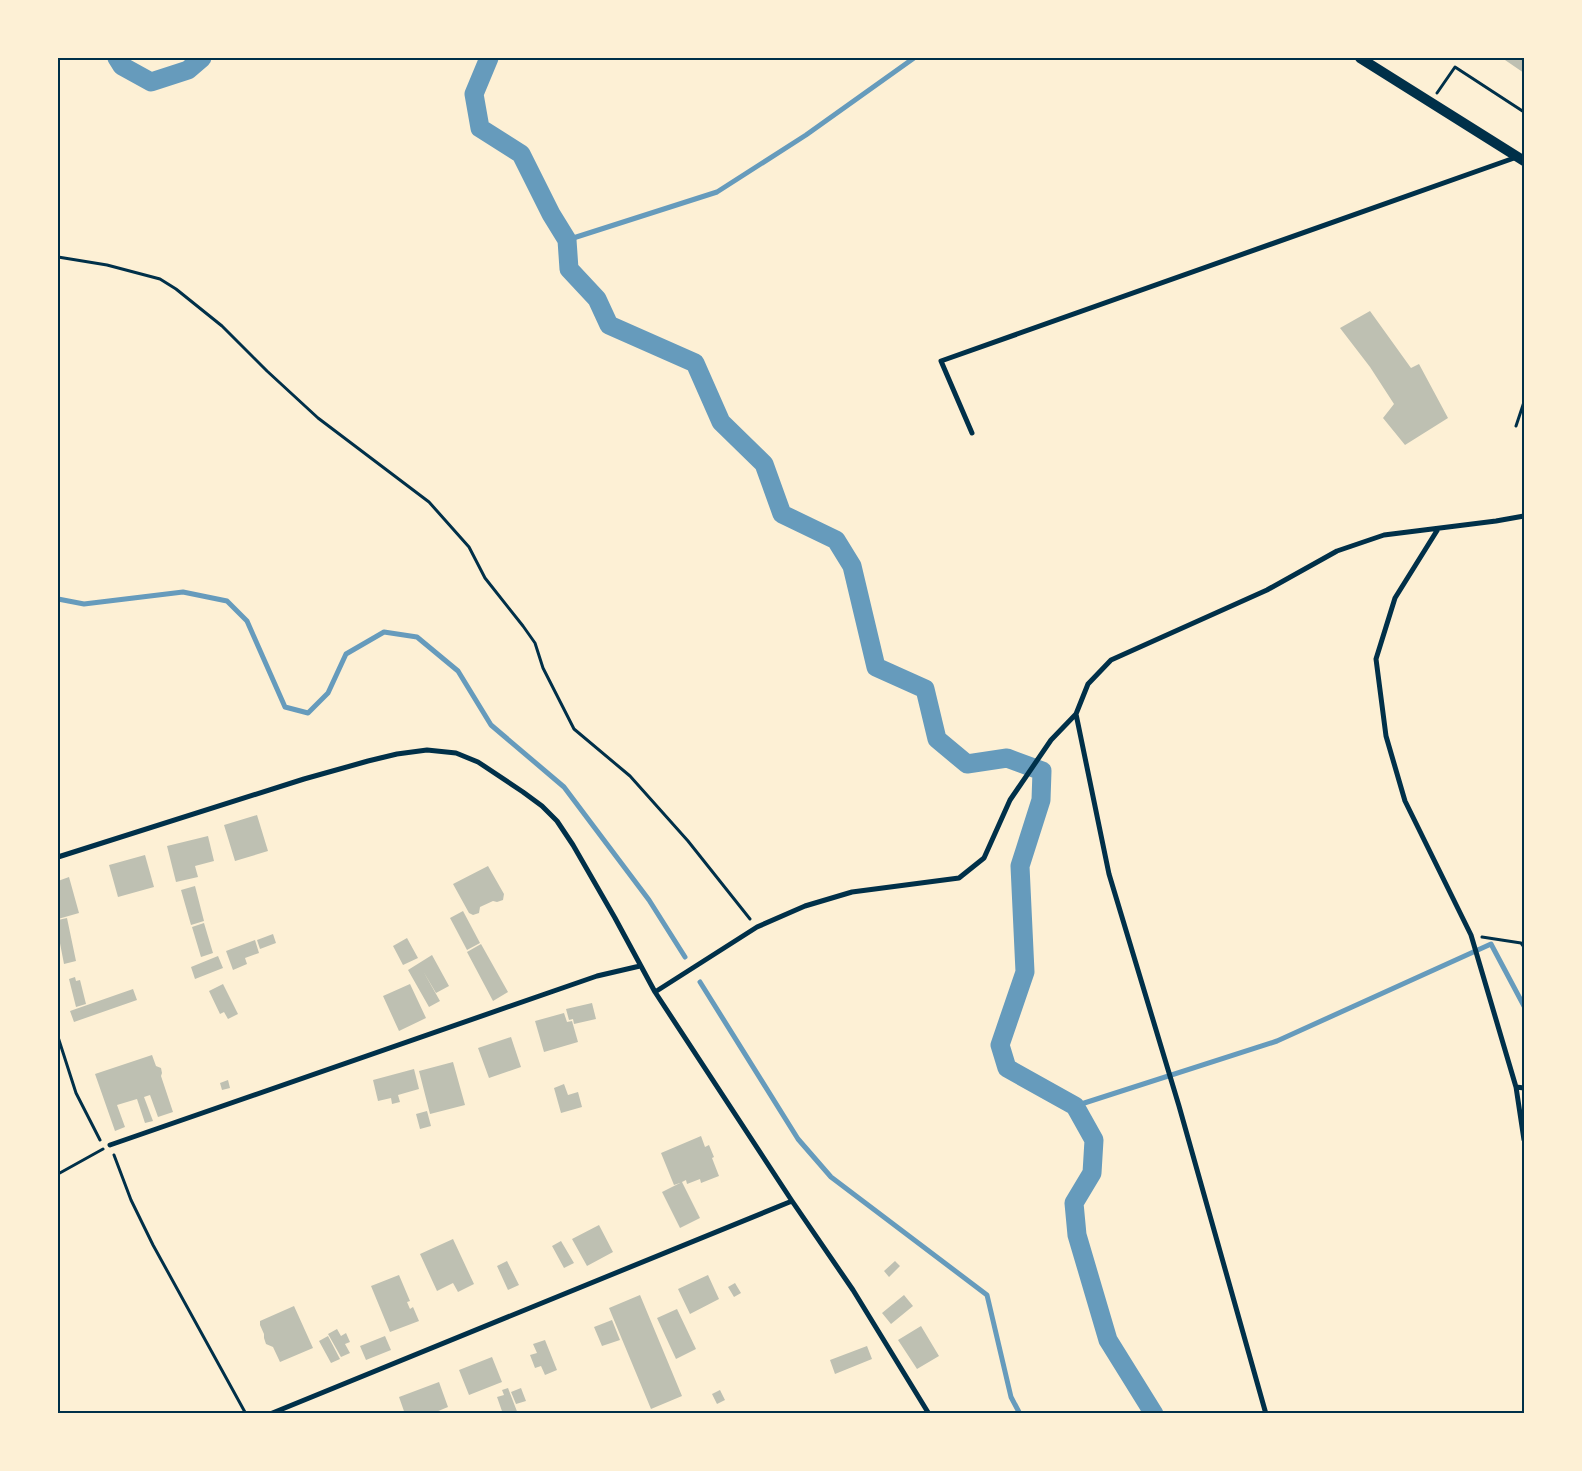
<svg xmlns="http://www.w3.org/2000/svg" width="1582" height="1471" font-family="'IBM Plex Sans',sans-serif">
<rect width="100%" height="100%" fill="#fdf0d5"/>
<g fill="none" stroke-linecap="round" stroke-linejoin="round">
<path stroke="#669bbc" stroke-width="5" d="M567,240L717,192L806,135L914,58
M58,599L84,604L183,592L227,601L247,621L285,707L308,713L328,693L346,654L384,632L417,637L458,671L491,725L564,787L649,900L685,957
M700,982L798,1139L831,1177L987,1295L1011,1397L1020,1414
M1075,1106L1277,1041L1491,944L1524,1006"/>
<path stroke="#669bbc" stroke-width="19" d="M117,58L122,66L151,82L188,70L202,58
M489,58L474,94L480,128L521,154L551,214L567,240L569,269L597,299L609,325L695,363L721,422L764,464L782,514L836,540L852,566L876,667L925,689L937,739L967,764L1007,758L1042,771L1041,800L1020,866L1025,972L1000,1045L1007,1068L1075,1106L1094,1140L1092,1173L1074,1203L1077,1235L1108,1340L1154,1414"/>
</g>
<path fill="#bec0b2" d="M1506,58H1524V73L1505,60Z
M1370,311L1411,368L1419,364L1448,418L1405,445L1383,418L1394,404L1370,367L1340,328Z
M257,815L268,851L235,861L224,825Z
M208,836L214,861L195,866L198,877L176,882L167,846Z
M145,855L154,887L118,897L109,865Z
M488,866L504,894L503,900L497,902L493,901L480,907L479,913L473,915L469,913L453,884Z
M69,877L79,913L58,919V881Z
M195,886L204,921L191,925L181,890Z
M463,911L480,943L467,950L450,918Z
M67,918L76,961L64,964L58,933V920Z
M204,923L213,953L201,957L192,927Z
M273,934L276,943L260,949L257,940Z
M407,938L418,958L403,965L393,946Z
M255,940L259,953L245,958L247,964L233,970L226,951Z
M481,944L508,992L493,1001L467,952Z
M432,955L449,986L436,993L423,971L440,1001L429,1007L408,970Z
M218,956L223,968L195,979L191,967Z
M75,977L76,981L80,980L86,1004L76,1007L69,979Z
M223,984L238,1014L228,1019L224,1012L220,1014L209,991Z
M410,984L426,1018L399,1031L383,996Z
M133,989L137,1000L74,1022L70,1011Z
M592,1003L596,1019L574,1024L573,1019L569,1020L566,1009Z
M564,1013L567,1022L572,1021L578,1042L544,1052L535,1021Z
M511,1037L521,1067L489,1078L478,1048Z
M152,1055L156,1066L161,1068L162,1073L161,1076L173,1112L158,1117L150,1095L144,1097L153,1121L145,1123L137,1099L117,1105L125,1127L115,1131L95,1074Z
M453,1062L465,1105L430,1114L419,1071Z
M414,1069L419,1089L398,1095L400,1102L392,1104L391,1098L378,1101L373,1080Z
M228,1080L230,1088L222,1090L220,1083Z
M564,1084L568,1095L578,1092L582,1107L561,1113L554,1088Z
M427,1111L431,1126L420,1129L416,1114Z
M701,1136L705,1147L709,1145L714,1157L712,1158L719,1176L701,1183L700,1179L687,1184L686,1180L682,1182L700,1218L680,1228L662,1192L680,1183L674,1185L661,1153Z
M599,1225L613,1252L587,1266L572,1239Z
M453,1239L474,1284L458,1292L453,1283L437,1291L420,1254Z
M561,1241L574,1263L564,1268L552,1246Z
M507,1261L519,1285L508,1290L497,1266Z
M895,1261L900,1266L889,1277L884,1271Z
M399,1275L410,1301L407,1302L410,1309L413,1307L419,1321L390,1332L371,1286Z
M708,1275L719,1299L690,1314L678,1289Z
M735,1283L741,1293L734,1297L728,1287Z
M640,1295L682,1396L651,1409L609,1308Z
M904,1295L913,1306L891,1324L882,1313Z
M294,1306L313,1348L280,1362L273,1347L266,1344L264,1338V1334L260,1325V1321Z
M677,1309L696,1349L676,1359L657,1318Z
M612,1320L620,1340L602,1346L594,1327Z
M921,1326L939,1356L917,1369L898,1340Z
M337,1329L341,1336L346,1333L350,1342L345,1344L350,1353L341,1357L328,1334Z
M328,1336L340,1359L331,1363L319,1341Z
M385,1336L391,1350L366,1360L360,1346Z
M545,1340L557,1370L545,1375L541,1366L535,1368L530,1355L537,1353L533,1344Z
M867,1346L872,1359L835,1374L830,1360Z
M492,1357L502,1382L469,1395L459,1370Z
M439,1382L448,1407L431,1414H405L399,1397Z
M508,1388L518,1414H503L497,1397L504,1395L502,1390Z
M521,1388L526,1401L516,1404L511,1392Z
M720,1390L725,1400L717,1404L712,1394Z"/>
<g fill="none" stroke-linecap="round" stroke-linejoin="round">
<path stroke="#003049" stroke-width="3" d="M1437,93L1455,67L1524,112
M58,257L107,265L160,279L176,289L222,326L267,371L318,418L429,502L469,547L485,578L523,626L535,643L543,668L574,729L630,776L688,841L750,919
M1516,426L1524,402
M1482,937L1521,943L1524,947
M58,1037L76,1093L100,1140
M114,1155L131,1200L153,1245L246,1414
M58,1174L103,1149"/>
<path stroke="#003049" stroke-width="5" d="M972,433L941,361L1517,157
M1438,529L1395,598L1376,659L1386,736L1405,801L1471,935L1516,1087L1524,1140
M1076,714L1109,874L1179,1106L1266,1414
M58,857L304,779L368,761L397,754L427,750L456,753L478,762L523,792L542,806L557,821L573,845L615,918L655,992L792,1201L853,1290L929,1414
M655,992L757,927L805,906L852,892L959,878L984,858L1010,800L1051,740L1076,714L1088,684L1111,660L1267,590L1337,551L1384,535L1496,521L1524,516
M1516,1087L1524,1088
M110,1145L597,976L640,966
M270,1414L792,1201"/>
<path stroke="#003049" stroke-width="10" d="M1360,58L1524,161"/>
</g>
<rect width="1582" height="1471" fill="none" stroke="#fdf0d5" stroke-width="118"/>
<rect x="59" y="59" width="1464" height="1353" fill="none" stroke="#003049" stroke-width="2"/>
</svg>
